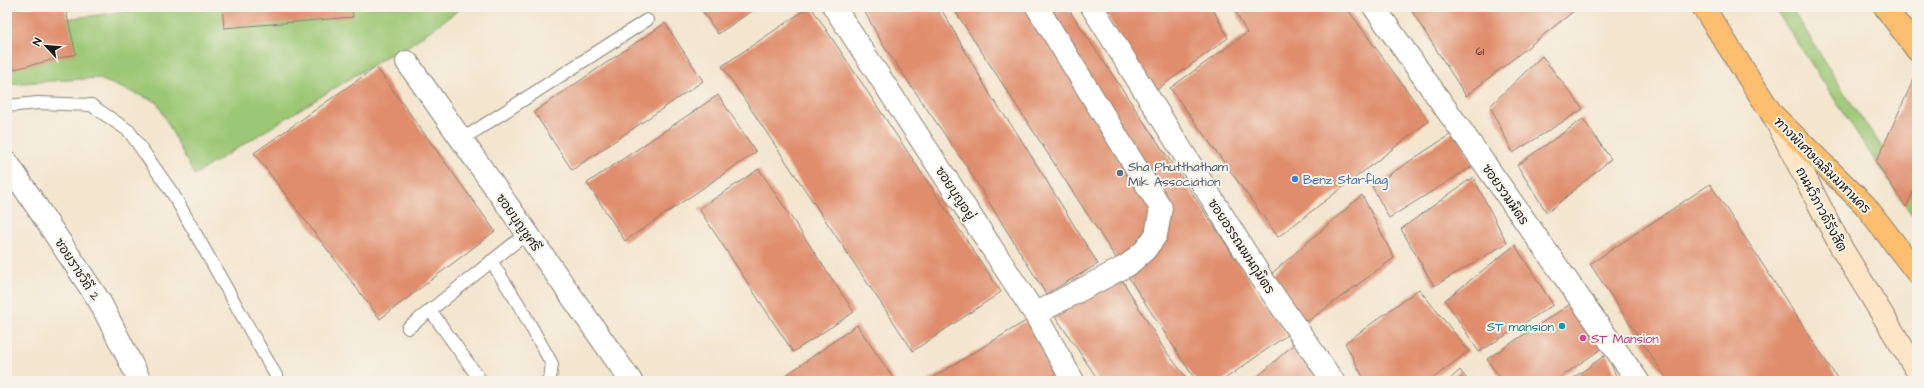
<svg xmlns="http://www.w3.org/2000/svg" width="1924" height="388" font-family="'Architects Daughter','Playpen Sans Thai',sans-serif">
<rect width="100%" height="100%" fill="#f7f3e8"/>
<filter id="ink" filterUnits="userSpaceOnUse"><feTurbulence type="fractalNoise" baseFrequency=".025" numOctaves="2"/><feDisplacementMap in="SourceGraphic" scale="8" xChannelSelector="R" yChannelSelector="G"/><feConvolveMatrix kernelMatrix="1 2 1 2 8 2 1 2 1" color-interpolation-filters="sRGB"/></filter>
<filter id="wash" filterUnits="userSpaceOnUse"><feTurbulence type="fractalNoise" baseFrequency=".012" numOctaves="4" result="noise"/><feDisplacementMap in="SourceGraphic" scale="16" xChannelSelector="R" yChannelSelector="G"/><feGaussianBlur stdDeviation="0.9" result="paint"/><feColorMatrix in="noise" values="0 0 0 0 0 0 0 0 0 0 0 0 0 0 0 0 0 1.4 0 .05"/><feComposite in="paint" operator="in"/></filter>
<g filter="url(#wash)">
<rect width="100%" height="100%" fill="#f3e5ce"/>
<path fill="#9cc774" stroke="#5c7248" d="M165,7H463L410,45L385,57L194,175L157,102L97,78L7,84V26Z
M1774,7H1791L1845,94L1917,197V222L1891,185Z"/>
<g id="blocks">
<path fill="#df8d6c" d="M7,7H65L76,54L7,71Z
M222,7H352L353,17L224,28Z
M700,7H757L718,34Z
M809,7H811L1001,292L913,351L722,66Z
M862,7H940L992,98L1017,133L1098,264L1046,294L969,170L883,45Z
M960,7H1067L1287,335L1222,381H1196L955,11Z
M1101,7H1212L1228,38L1155,91Z
M1233,7H1346L1429,121L1278,237L1170,88L1247,33Z
M1409,7H1579L1466,96Z
M665,23L703,81L572,170L534,112Z
M1542,56L1583,109L1513,153L1490,106Z
M376,67L495,231L380,319L254,153Z
M1917,72V184L1906,207L1876,162Z
M718,95L756,152L625,241L587,183Z
M1583,119L1611,159L1547,213L1517,165Z
M1457,130L1473,166L1389,218L1372,186Z
M759,169L854,312L793,352L699,209Z
M1473,177L1507,243L1434,286L1401,229Z
M1710,184L1839,381H1668L1590,264Z
M1362,195L1394,258L1304,324L1270,275Z
M1515,245L1553,305L1479,352L1445,300Z
M1119,275L1164,349L1189,381H1099L1053,313Z
M1419,289L1469,351L1429,381H1365L1345,343Z
M1572,303L1601,349L1555,381H1502L1487,359Z
M1029,319L1061,371L1044,381H927Z
M857,325L895,381H778Z
M1296,342L1321,381H1253Z
M1607,354L1618,381H1569Z
M1460,370L1468,381H1448Z"/>
</g>
</g>
<g filter="url(#ink)">
<use href="#blocks" fill-opacity="0" stroke="#888075" stroke-width="1"/>
<g fill="none" stroke-linecap="round" stroke-linejoin="round">
<g stroke="#888075" stroke-width="14">
<path id="service" d="M7,106L38,103L91,105L129,131L173,194L279,381
M461,140L647,20
M491,261L519,305L552,364L550,379L547,381
M430,310L481,381
M408,328L527,233"/>
</g>
<g stroke="#888075" stroke-width="24">
<path id="minor" d="M834,7L1035,314L1073,381
M1092,7L1261,277L1333,381
M1374,7L1638,381
M407,62L631,381
M7,162L100,302L140,381
M1035,314L1128,265L1145,250L1156,235L1161,208L1037,7"/>
</g>
<g stroke="#888075" stroke-width="24">
<path id="secondary" d="M1775,119L1842,249L1917,371"/>
</g>
<g stroke="#888075" stroke-width="24">
<path id="trunk" d="M1703,7L1772,114"/>
</g>
<g stroke="#888075" stroke-width="24">
<path id="motorway" d="M1885,7L1917,50
M1772,114L1865,205L1917,273"/>
</g>
<use href="#service" stroke="#fff" stroke-width="12"/>
<use href="#minor" stroke="#fff" stroke-width="22"/>
<use href="#secondary" stroke="#fde5c5" stroke-width="22"/>
<use href="#trunk" stroke="#fbbd6e" stroke-width="22"/>
<use href="#motorway" stroke="#fbbd6e" stroke-width="22"/>
</g>
</g>
<circle fill="#5c6f8a" stroke="#f7f3e8" stroke-width="1.5" cx="1120" cy="173" r="4"/>
<circle fill="#3f7fe0" stroke="#f7f3e8" stroke-width="1.5" cx="1295" cy="179" r="4"/>
<circle fill="#0f9aa8" stroke="#f7f3e8" stroke-width="1.5" cx="1562" cy="326" r="4"/>
<circle fill="#d1479c" stroke="#f7f3e8" stroke-width="1.5" cx="1583" cy="338" r="4"/>
<g text-anchor="middle" stroke-width="4" stroke-linejoin="round" paint-order="stroke">
<g font-size="11" fill="#4d3830">
<text x="1480" y="55">61</text>
</g>
<g font-size="13" fill="#1c1c1c" stroke="#f7f3e8">
<text transform="translate(1823 165) rotate(45)" y="5">ทางพิเศษเฉลิมมหานคร</text>
<text transform="translate(956 193) rotate(57)" y="5">ซอยบุญอยู่</text>
<text transform="translate(1506 194) rotate(55)" y="5">ซอยรวมมิตร</text>
<text transform="translate(1822 209) rotate(62)" y="5">ถนนวิภาวดีรังสิต</text>
<text transform="translate(519 222) rotate(55)" y="5">ซอยบุญชูศรี</text>
<text transform="translate(1242 246) rotate(57)" y="5">ซอยอรรณพนฤมิตร</text>
<text transform="translate(78 269) rotate(57)" y="5">ซอยราชวิถี 2</text>
</g>
<g font-size="13" fill="#4e5e75" stroke="#f7f3e8" text-anchor="start">
<text x="1128" y="171">Sha Phutthatham<tspan x="1128" dy="15">Mik Association</tspan></text>
</g>
<g font-size="13" fill="#366cbe" stroke="#f7f3e8" text-anchor="start">
<text x="1303" y="184">Benz Starflag</text>
</g>
<g font-size="13" fill="#0d838f" stroke="#f7f3e8" text-anchor="end">
<text x="1554" y="331">ST mansion</text>
</g>
<g font-size="13" fill="#b23c85" stroke="#f7f3e8" text-anchor="start">
<text x="1591" y="343">ST Mansion</text>
</g>
</g>
<rect width="1924" height="388" fill="none" stroke="#f7f3e8" stroke-width="24"/>
<g transform="translate(46 46) rotate(296)" stroke="#f7f3e8" stroke-width="3" paint-order="stroke">
<path d="M0-3L7 15L0 10L-7 15Z" fill="#1c1c1c"/>
<text y="-6" font-size="11" font-weight="bold" text-anchor="middle" fill="#1c1c1c">N</text>
</g>
</svg>
